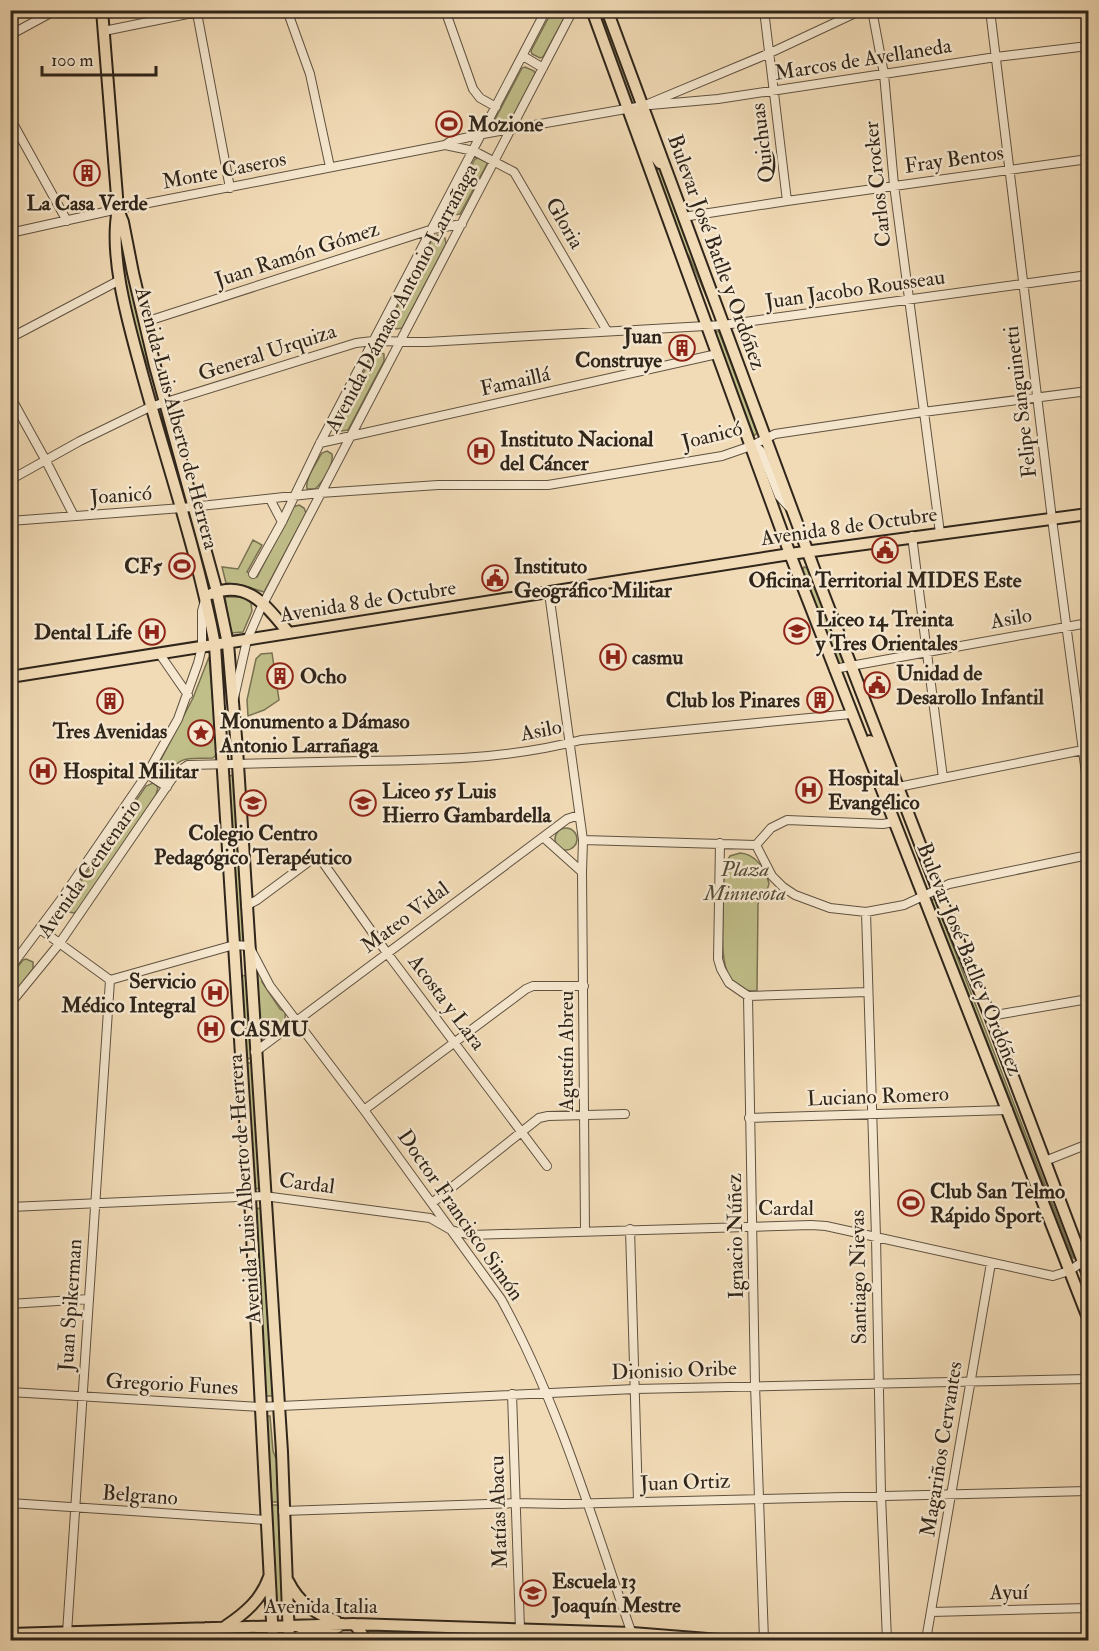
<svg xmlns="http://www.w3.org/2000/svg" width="1099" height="1651" font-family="'IM FELL Double Pica',serif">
<rect width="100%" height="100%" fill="#f1dbb6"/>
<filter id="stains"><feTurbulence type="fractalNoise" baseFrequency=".00333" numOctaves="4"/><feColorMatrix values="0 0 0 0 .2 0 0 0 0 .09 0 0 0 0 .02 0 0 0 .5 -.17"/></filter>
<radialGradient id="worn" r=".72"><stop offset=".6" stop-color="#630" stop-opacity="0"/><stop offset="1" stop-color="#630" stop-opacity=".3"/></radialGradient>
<path fill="#c0be89" stroke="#787252" stroke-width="1.5" d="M552,11H568L543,57L540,58L532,54L531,51Z
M597,11H602L635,101L634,103H631Z
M525,67L534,71L535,74L509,124L494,128L492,125L522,68Z
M638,124L661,172L712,310L689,256L684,249Z
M478,158L487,162V164L460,214L453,215L450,211V206L475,159Z
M437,235L445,238L446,244L402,328L396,329L391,327L390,321L433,238Z
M120,237L158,396L131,317L123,270Z
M716,331L719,332L757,433L754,436L714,334Z
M377,351L384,354V361L348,430L341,431L337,428V424L372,356Z
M327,451L332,454C334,464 323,482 315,489H307C305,479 315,466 320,456L322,453Z
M299,505L304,508L306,513L264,592L245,586L226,583L222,567L238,569L253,540L262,545L247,572L257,577L293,507Z
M804,567L807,568L843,661L842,665L838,663L836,658L802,570Z
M225,597H243L251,603L252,611L243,632L231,633Z
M272,653L279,700L264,710L248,716L247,700L256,659L261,654Z
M209,657L217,754L213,758C187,759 182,754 166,776L160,777L157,773V767L193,698Z
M235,775L245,941L240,942L229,776Z
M153,783L158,787L156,795L79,909L74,913L69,912L65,906L68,900L146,786Z
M555 839a11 11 0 1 1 22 0a11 11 0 1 1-22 0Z
M740,853C756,854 765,869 769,883C769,891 760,896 758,904L757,991C718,993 722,943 723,917C723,900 724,883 724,866L730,856Z
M933,899L935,900L1074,1259L1072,1257L932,901Z
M26,959L33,962V969L11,997V975L23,960Z
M255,963L262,976V982L280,1009L285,1012C287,1027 275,1032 264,1039L260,1038Z
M247,975L252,1058L247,1059L242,976Z
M247,1063H252L260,1189L254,1188Z
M261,1208L273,1396H265L255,1209Z
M266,1416H270L273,1451L277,1461L278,1502H272Z
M272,1505H278L283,1614H277Z
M368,1631L624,1640H626H369Z
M265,1632L267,1640H207L211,1635L214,1634Z
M196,1634L197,1636L196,1640H11Z"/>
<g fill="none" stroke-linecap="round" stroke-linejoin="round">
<g stroke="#605241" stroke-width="10">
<path id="minor" d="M287,10L310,74L330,167
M445,10L473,89L480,98L496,107
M764,10L787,201
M872,10L884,74L894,185L940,533
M990,10L1052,519L1088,788
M197,13L230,188
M104,31L207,10
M10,35L56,10
M523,56L543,68
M650,105L718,99L996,57L1088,46
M10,118L67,221
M445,145L474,151L514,172L607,331
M683,217L787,201L1088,159
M10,233L118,209L445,145L451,141L483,134L643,106L770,53L862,10
M145,322L433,229L462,224
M10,338L120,280
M10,396L46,461L74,516
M320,443L717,354
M751,446H756L761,451L779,496L789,507
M10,480L80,441L150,407L356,343L373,341L427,342L723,325L1088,275
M270,499L282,522
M10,521L182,508L320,493L438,485H548L722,456L751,446L775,434L923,412L1088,391
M912,536L943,778
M253,574L282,522L320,443L546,10
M549,593L583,840L582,872
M159,653L188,695
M834,669L1088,623
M234,698L247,640L260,610L573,10
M147,774L167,787
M898,787L1088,749
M543,837L582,872L585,1230
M583,840L756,845
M720,843L718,959L721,969L729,983L748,996L867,992
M756,845L772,876L783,887L795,895L830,908L866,912L904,905L949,884L1088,855
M756,845L771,828L787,820L883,824L894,822
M246,906L257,900L311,860H319L324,864L387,953L547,1166
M866,912L876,1237L881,1495L887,1640
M40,929L110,980
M10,968L60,901L147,774L178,719L198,663L202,647V611L205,600
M110,980L234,945L249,946L270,986L364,1110L501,1299C560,1406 594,1525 634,1640
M748,996L755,1385L764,1640
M10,1004L59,944L176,773L188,765C246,764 304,762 362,761C436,760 509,759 581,740L851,714
M990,1016L1088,999
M255,1052L543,837L567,819L579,815
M364,1110L526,989L533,986H584
M749,1118L1008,1110
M1045,1161L1088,1144
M432,1203L539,1118L548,1116L625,1114
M10,1207L264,1196L430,1218L451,1230L470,1235L811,1225L826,1226L1053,1276L1069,1271L1088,1258
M630,1229L638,1501
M10,1304L89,1299
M10,1392L260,1407L635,1389L1088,1379
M512,1394L520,1629
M10,1503L267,1520
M283,1511L515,1503L563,1504L1088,1491
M931,1612L1088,1608
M67,1633L110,980
M926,1640L991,1263"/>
</g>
<g stroke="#2f251a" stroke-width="14">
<path id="major" d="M102,10L118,209C109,255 127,318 139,362C164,456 197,549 215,645L250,1197L273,1640
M592,10L790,554L1088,1318
M607,10L820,585L947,914L990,1016L1088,1275
M627,109L635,111L638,116L650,149L660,163
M118,210L123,222L133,273L155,366L217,592L228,644L237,749L282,1452L289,1640
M211,594C249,578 268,609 289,633
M10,677L790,554L1088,514
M870,741L887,784L891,787H898
M288,1581C299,1603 314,1613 336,1621
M354,1624L362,1634V1640
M226,1626C245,1613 261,1600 269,1577
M10,1634L354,1624L632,1633L720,1640
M201,1640L206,1628
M292,1640C308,1628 324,1638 342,1624"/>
</g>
<use href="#minor" stroke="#f6e8d0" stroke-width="8"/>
<use href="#major" stroke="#f1dbb6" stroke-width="10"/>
</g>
<defs>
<g id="stadium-ring" transform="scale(1.35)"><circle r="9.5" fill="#f6e8d0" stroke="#8f2418" stroke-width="1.5"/><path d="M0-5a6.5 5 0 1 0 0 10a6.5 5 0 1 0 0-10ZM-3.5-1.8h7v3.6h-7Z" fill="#8f2418"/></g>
<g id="building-ring" transform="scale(1.35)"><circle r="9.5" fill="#f6e8d0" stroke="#8f2418" stroke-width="1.5"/><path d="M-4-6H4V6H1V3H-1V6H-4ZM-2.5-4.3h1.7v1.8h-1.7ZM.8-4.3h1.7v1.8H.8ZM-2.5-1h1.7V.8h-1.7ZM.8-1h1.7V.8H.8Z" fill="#8f2418"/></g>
<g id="hospital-ring" transform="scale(1.35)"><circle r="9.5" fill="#f6e8d0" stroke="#8f2418" stroke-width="1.5"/><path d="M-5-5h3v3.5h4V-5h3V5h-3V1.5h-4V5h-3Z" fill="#8f2418"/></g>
<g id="civic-ring" transform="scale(1.35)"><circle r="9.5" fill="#f6e8d0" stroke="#8f2418" stroke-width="1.5"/><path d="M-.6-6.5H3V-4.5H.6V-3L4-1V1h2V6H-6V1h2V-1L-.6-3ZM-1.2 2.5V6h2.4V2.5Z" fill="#8f2418"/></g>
<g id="school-ring" transform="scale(1.35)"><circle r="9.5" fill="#f6e8d0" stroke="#8f2418" stroke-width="1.5"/><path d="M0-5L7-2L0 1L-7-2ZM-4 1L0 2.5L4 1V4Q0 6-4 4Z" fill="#8f2418"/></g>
<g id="sight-ring" transform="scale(1.35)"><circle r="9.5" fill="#f6e8d0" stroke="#8f2418" stroke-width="1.5"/><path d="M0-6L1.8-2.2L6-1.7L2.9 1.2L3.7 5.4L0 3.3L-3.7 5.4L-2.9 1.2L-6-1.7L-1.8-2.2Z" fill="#8f2418"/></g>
</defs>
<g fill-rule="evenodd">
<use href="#stadium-ring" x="449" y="124"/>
<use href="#building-ring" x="87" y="173"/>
<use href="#building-ring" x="682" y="348"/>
<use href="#hospital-ring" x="481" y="451"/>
<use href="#civic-ring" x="885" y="550"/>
<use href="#stadium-ring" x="182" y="566"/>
<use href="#civic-ring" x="495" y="578"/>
<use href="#school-ring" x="797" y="631"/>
<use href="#hospital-ring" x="152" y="632"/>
<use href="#hospital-ring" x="613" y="657"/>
<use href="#building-ring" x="280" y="676"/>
<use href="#civic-ring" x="877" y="685"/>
<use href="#building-ring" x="820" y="700"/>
<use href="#building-ring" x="110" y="701"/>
<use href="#sight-ring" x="201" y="733"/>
<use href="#hospital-ring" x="43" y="771"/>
<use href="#hospital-ring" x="809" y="790"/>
<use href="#school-ring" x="253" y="803"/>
<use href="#school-ring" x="363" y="803"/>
<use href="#hospital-ring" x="215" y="993"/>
<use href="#hospital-ring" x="211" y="1029"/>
<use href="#stadium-ring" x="911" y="1203"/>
<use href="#school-ring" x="533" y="1593"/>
</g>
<g text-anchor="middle" stroke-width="5" stroke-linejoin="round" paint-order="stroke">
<g font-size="21" fill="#2f251a" stroke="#f6e8d0">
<text transform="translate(863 59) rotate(-9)" y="7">Marcos de Avellaneda</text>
<text transform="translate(762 143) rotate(-97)" y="7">Quichuas</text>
<text transform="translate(954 159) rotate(-8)" y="7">Fray Bentos</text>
<text transform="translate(224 170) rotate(-11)" y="7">Monte Caseros</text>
<text transform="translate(877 184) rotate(-96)" y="7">Carlos Crocker</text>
<text transform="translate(565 223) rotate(60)" y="7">Gloria</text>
<text transform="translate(717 252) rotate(70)" y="7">Bulevar José Batlle y Ordóñez</text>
<text transform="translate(297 254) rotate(-18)" y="7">Juan Ramón Gómez</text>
<text transform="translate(855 289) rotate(-8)" y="7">Juan Jacobo Rousseau</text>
<text transform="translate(401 298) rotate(-62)" y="7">Avenida Dámaso Antonio Larrañaga</text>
<text transform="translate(267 352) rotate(-18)" y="7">General Urquiza</text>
<text transform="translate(515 381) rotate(-13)" y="7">Famaillá</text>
<text transform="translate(1020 402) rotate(-97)" y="7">Felipe Sanguinetti</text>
<text transform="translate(177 418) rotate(75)" y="7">Avenida Luis Alberto de Herrera</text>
<text transform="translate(712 435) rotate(-14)" y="7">Joanicó</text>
<text transform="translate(121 495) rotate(-4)" y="7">Joanicó</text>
<text transform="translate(849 526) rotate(-8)" y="7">Avenida 8 de Octubre</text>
<text transform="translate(368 601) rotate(-9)" y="7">Avenida 8 de Octubre</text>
<text transform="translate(1011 618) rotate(-10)" y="7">Asilo</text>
<text transform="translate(541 730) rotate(-11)" y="7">Asilo</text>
<text transform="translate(89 868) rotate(-55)" y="7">Avenida Centenario</text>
<text transform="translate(405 917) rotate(-37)" y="7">Mateo Vidal</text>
<text transform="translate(970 959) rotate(68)" y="7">Bulevar José Batlle y Ordóñez</text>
<text transform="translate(447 1002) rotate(53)" y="7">Acosta y Lara</text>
<text transform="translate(566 1051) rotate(-90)" y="7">Agustín Abreu</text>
<text transform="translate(878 1096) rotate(-2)" y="7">Luciano Romero</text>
<text transform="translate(307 1183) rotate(7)" y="7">Cardal</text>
<text transform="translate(244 1189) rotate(-94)" y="7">Avenida Luis Alberto de Herrera</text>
<text x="786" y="1215">Cardal</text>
<text transform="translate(461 1215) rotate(55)" y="7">Doctor Francisco Simón</text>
<text transform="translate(735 1236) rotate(-91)" y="7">Ignacio Núñez</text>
<text transform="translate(858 1277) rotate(-91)" y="7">Santiago Nievas</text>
<text transform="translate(70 1305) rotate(-86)" y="7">Juan Spikerman</text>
<text transform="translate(674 1370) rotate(-2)" y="7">Dionisio Oribe</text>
<text transform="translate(172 1384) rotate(3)" y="7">Gregorio Funes</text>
<text transform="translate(941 1449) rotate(-81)" y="7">Magariños Cervantes</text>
<text transform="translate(685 1482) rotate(-2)" y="7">Juan Ortiz</text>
<text transform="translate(140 1495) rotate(4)" y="7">Belgrano</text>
<text transform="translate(498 1512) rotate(-92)" y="7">Matías Abacu</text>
<text transform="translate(1009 1592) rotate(-1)" y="7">Ayuí</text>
<text x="321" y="1613">Avenida Italia</text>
</g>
<g font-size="21" font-weight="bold" fill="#2f251a" stroke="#f6e8d0" text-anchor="start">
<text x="468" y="131">Mozione</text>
<text x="87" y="210" text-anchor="middle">La Casa Verde</text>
<text x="662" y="343" text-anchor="end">Juan<tspan x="662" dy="24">Construye</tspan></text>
<text x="500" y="446">Instituto Nacional<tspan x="500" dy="24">del Cáncer</tspan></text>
<text x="162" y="573" text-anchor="end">CF5</text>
<text x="514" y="573">Instituto<tspan x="514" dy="24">Geográfico Militar</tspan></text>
<text x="885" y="587" text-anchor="middle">Oficina Territorial MIDES Este</text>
<text x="816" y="626">Liceo 14 Treinta<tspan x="816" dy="24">y Tres Orientales</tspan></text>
<text x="132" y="639" text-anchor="end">Dental Life</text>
<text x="632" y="664">casmu</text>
<text x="896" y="680">Unidad de<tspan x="896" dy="24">Desarollo Infantil</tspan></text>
<text x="300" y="683">Ocho</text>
<text x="800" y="707" text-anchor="end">Club los Pinares</text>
<text x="220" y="728">Monumento a Dámaso<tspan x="220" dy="24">Antonio Larrañaga</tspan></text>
<text x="110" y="738" text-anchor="middle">Tres Avenidas</text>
<text x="63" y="778">Hospital Militar</text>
<text x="828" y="785">Hospital<tspan x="828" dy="24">Evangélico</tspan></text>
<text x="382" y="798">Liceo 55 Luis<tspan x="382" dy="24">Hierro Gambardella</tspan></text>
<text x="253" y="840" text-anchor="middle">Colegio Centro<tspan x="253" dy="24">Pedagógico Terapéutico</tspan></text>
<text x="196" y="988" text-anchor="end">Servicio<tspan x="196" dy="24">Médico Integral</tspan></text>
<text x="230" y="1036">CASMU</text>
<text x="930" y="1198">Club San Telmo<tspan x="930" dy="24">Rápido Sport</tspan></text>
<text x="552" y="1588">Escuela 13<tspan x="552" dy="24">Joaquín Mestre</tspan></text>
</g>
<g font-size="21" font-style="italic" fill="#534b36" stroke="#f6e8d0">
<text x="745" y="876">Plaza<tspan x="745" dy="24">Minnesota</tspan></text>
</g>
</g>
<rect width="1099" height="1651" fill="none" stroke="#f1dbb6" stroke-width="36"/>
<rect x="12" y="12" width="1075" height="1627" fill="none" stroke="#2f251a" stroke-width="3"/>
<rect x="18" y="18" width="1063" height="1615" fill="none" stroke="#2f251a" stroke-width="1.5"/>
<path d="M42 66v9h114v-9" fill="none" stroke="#2f251a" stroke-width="3"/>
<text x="51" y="66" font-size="18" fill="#2f251a" stroke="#f6e8d0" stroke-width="4.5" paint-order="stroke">100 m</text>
<rect width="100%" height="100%" filter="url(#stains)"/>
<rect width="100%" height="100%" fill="url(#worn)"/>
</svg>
